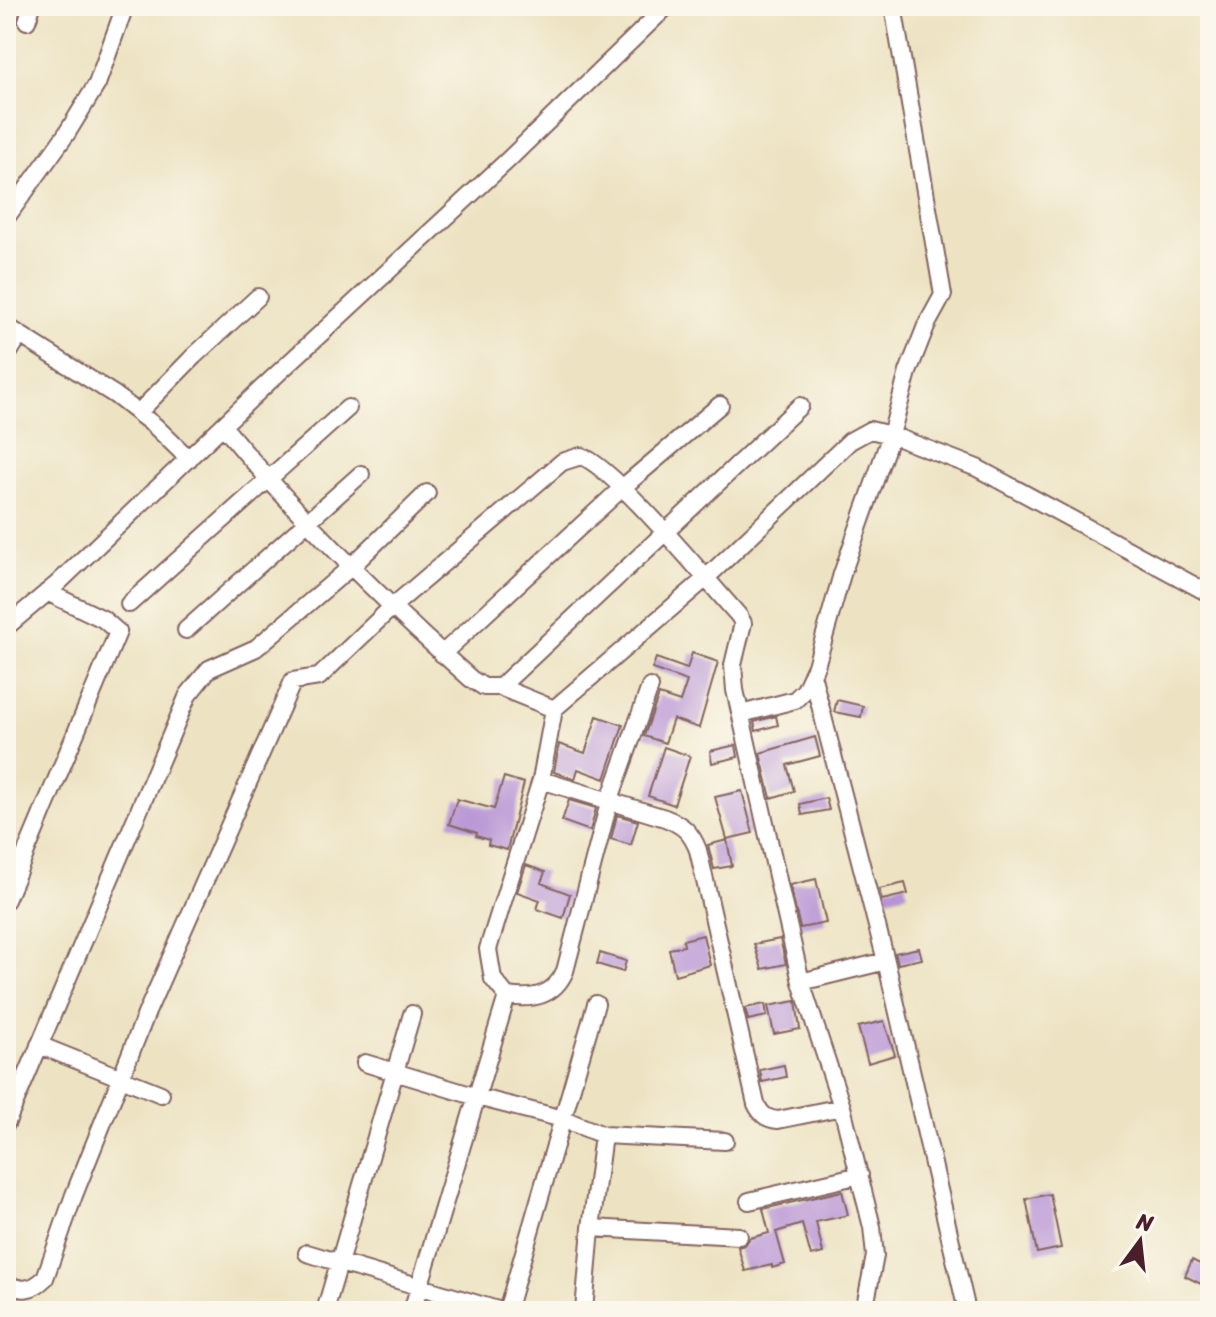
<svg xmlns="http://www.w3.org/2000/svg" width="1216" height="1317" font-family="Sriracha,sans-serif">
<rect width="100%" height="100%" fill="#fbf7ec"/>
<filter id="ink" filterUnits="userSpaceOnUse"><feTurbulence type="fractalNoise" baseFrequency=".0125" numOctaves="2"/><feDisplacementMap in="SourceGraphic" scale="16" xChannelSelector="R" yChannelSelector="G"/><feConvolveMatrix kernelMatrix="1 2 1 2 8 2 1 2 1" color-interpolation-filters="sRGB"/></filter>
<filter id="wash" filterUnits="userSpaceOnUse"><feTurbulence type="fractalNoise" baseFrequency=".006" numOctaves="4" result="noise"/><feDisplacementMap in="SourceGraphic" scale="32" xChannelSelector="R" yChannelSelector="G"/><feGaussianBlur stdDeviation="1.8" result="paint"/><feColorMatrix in="noise" values="0 0 0 0 0 0 0 0 0 0 0 0 0 0 0 0 0 1.4 0 .05"/><feComposite in="paint" operator="in"/></filter>
<g filter="url(#wash)">
<rect width="100%" height="100%" fill="#ede3c3"/>
<g id="blocks">
<path fill="#b894d5" d="M692,653L718,662L699,728L673,719L665,743L644,736L659,695L680,702L687,681L652,669L656,658L687,669Z
M837,700L863,706L861,717L834,712Z
M597,716L623,725L605,779L578,769L575,779L554,772L559,744L585,753Z
M776,716L778,725L756,731L754,722Z
M815,737L820,756L787,765L794,791L771,798L760,753Z
M736,745L738,757L712,763L710,751Z
M664,747L690,756L674,805L648,796Z
M504,777L524,783L507,850L488,845L489,840L476,836L477,833L449,824L457,799L494,809Z
M742,791L753,833L727,839L715,797Z
M826,798L829,810L802,815L800,804Z
M569,800L596,808L590,831L562,821Z
M617,815L638,821L631,845L611,839Z
M727,840L732,866L714,869L708,845Z
M526,865L545,872L541,883L570,894L563,918L537,909L540,900L517,892Z
M816,879L826,923L800,928L790,885Z
M905,883L908,894L882,900L879,889Z
M703,935L710,965L675,975L669,949L684,946L683,940Z
M780,939L786,964L762,969L754,944Z
M919,948L922,959L898,964L895,953Z
M600,953L626,961L623,972L597,964Z
M796,1001L800,1029L774,1034L768,1006Z
M765,1004L767,1016L748,1020L745,1008Z
M884,1021L895,1055L868,1063L858,1027Z
M784,1065L786,1077L762,1082L760,1070Z
M842,1191L848,1215L816,1222L823,1253L811,1256L802,1224L776,1232L785,1264L772,1268V1265L745,1271L738,1247L745,1245L750,1238L769,1233L763,1209Z
M1050,1194L1061,1248L1037,1253L1026,1199Z
M1192,1260L1210,1269L1207,1287L1185,1276Z"/>
</g>
</g>
<g filter="url(#ink)">
<use href="#blocks" fill-opacity="0" stroke="#836460" stroke-width="2"/>
<g fill="none" stroke-linecap="round" stroke-linejoin="round">
<g stroke="#836460" stroke-width="20">
<path id="minor" d="M27,21L32,6
M6,218L67,133L97,84L125,6
M6,326L115,395L155,426L189,459
M6,357L20,335
M138,413L194,356L258,297
M223,426C298,517 383,601 471,679L484,687H500L554,709L541,780L488,949L493,979L507,996C533,1000 554,996 565,971L610,799L650,687
M129,604L348,408
M6,627L56,585L260,390L507,161L667,6
M186,630L361,474
M442,654L622,488L720,405
M812,674L886,961L967,1311
M500,687L800,406
M554,709L705,579L850,441L870,430L891,435L977,468L1210,594
M741,714L795,700L805,690L816,666L842,574L891,435L908,372L926,326L943,295L893,6
M541,780L665,818C683,825 691,832 698,850L756,1104C761,1114 766,1119 778,1120L842,1107
M6,900L118,632L103,619L47,592
M801,982L886,961
M39,1045L161,1094
M365,1063L477,1097L563,1119L603,1135L725,1141
M6,1124L188,695L209,669L256,648L352,566L427,493
M749,1201L860,1175
M591,1228L739,1236
M307,1253L501,1311
M6,1284C22,1291 32,1291 45,1278L74,1195L147,1012L293,681L319,677L392,607L541,480L562,462L581,456C613,466 711,585 739,616L743,623L733,665L735,690L801,982L842,1107L872,1227L875,1256L864,1311
M325,1311L412,1014
M412,1311L507,996
M507,1311L596,1004
M584,1311L591,1228L603,1135"/>
</g>
<use href="#minor" stroke="#fff" stroke-width="16"/>
</g>
</g>
<rect width="1216" height="1317" fill="none" stroke="#fbf7ec" stroke-width="32"/>
<g transform="translate(1140 1241) rotate(15)" stroke="#fbf7ec" stroke-width="6" paint-order="stroke">
<path d="M0-6L14 30L0 20L-14 30Z" fill="#4a1f2b"/>
<text y="-12" font-size="22" font-weight="bold" text-anchor="middle" fill="#4a1f2b">N</text>
</g>
</svg>
